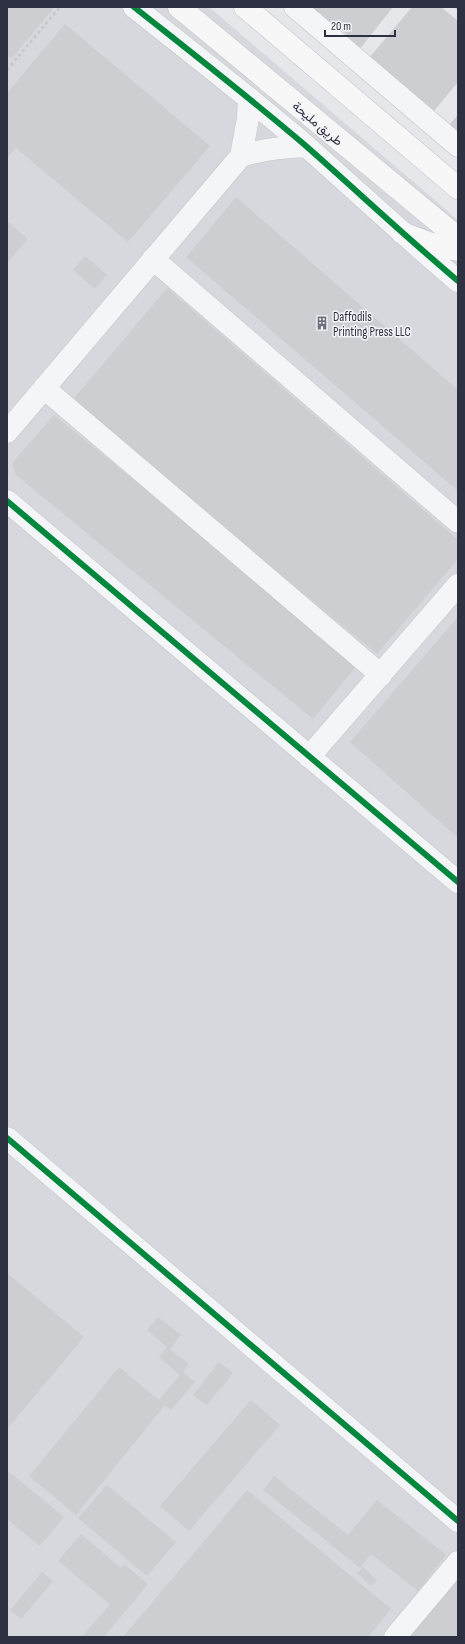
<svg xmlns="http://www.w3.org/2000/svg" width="465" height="1644" font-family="'Sofia Sans Condensed',Vazirmatn,sans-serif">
<rect width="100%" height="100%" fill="#e5e7ea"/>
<path fill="#d6d8de" d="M7,7H209L458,220V1637H7Z"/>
<path fill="#ccced2" d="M7,7H51L53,9L11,59L7,55Z
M304,7H393L359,50L341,28L335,33Z
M412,7H441L458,21V82L433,112L369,58Z
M65,24L210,146L128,242L16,148L7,158V93Z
M458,115V135L448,126Z
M236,197L458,390V491L186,257Z
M7,221L28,239L7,263Z
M85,256L107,275L95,289L73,270Z
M167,288L458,540V559L377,654L71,402Z
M54,415L359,663L313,719L16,475L12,463Z
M458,617V838L350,742Z
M7,1273L84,1337L7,1429Z
M158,1317L181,1335L170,1349L189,1364L183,1372L195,1382L171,1410L165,1405L76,1515L29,1476L119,1367L159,1400L180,1375L159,1357L167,1347L147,1330Z
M219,1362L233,1373L207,1405L193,1395Z
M251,1400L280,1425L189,1531L160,1506Z
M7,1470L64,1517L40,1546L7,1519Z
M274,1476L348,1535L377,1500L446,1555L418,1591L371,1554L360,1568L263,1490Z
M107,1485L176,1542L147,1576L78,1518Z
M247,1490L391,1609L368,1637H123Z
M81,1534L121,1568L124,1564L148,1584L104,1637H82L110,1604L58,1561Z
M363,1567L377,1580L371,1586L357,1573Z
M458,1568V1637H400Z
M42,1572L53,1581L21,1619L10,1610Z"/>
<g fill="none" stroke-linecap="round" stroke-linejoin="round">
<g stroke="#c2c4c6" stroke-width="23">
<path id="minor" d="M134,7C192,53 250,98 306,146C357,191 406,237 458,281
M295,7L458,146
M241,156C263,149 283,147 306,146
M153,259L458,522
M44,388L381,675
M7,432L241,156L248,118L249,98
M7,501L458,882
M309,757L458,585
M7,1138L458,1521
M395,1637L458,1562"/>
</g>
<g stroke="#c2c3c7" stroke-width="23">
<path id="major" d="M179,7L458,238
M245,7L458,188
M402,233L437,246L458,250"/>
</g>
<path stroke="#c6c7cb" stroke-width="2.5" stroke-dasharray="3 3" stroke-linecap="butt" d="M456,7L458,9
M7,70L60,7"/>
<use href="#minor" stroke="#f4f5f6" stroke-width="22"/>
<use href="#major" stroke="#f7f7f8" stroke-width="22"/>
<g stroke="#f4f5f8" stroke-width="8">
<path id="cycleway" d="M134,7C192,53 250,98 306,146C357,191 406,237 458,281
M7,501L458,882
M7,1138L458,1521"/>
</g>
<use href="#cycleway" stroke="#00873e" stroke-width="6"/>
</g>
<defs>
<g id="building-bare" transform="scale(1.08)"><path d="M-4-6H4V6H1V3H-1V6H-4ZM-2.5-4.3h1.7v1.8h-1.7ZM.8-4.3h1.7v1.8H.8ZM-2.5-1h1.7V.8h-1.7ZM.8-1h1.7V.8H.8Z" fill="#6d717d" stroke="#f4f5f8" stroke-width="2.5" paint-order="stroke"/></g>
</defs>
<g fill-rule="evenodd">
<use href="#building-bare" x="322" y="323"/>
</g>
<g text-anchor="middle" stroke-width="3" stroke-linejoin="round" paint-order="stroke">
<g font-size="13" fill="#2d3142" stroke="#f4f5f8">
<text transform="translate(318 123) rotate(40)" y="5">طريق مليحة</text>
</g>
<g font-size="13" fill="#2d3142" stroke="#f4f5f8" text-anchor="start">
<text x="333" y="321">Daffodils<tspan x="333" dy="15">Printing Press LLC</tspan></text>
</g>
</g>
<rect width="465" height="1644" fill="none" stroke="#2d3142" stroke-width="16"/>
<path d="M325 30v6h70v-6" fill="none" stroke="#2d3142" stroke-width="2"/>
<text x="331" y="30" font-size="12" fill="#2d3142" stroke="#f4f5f8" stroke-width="3" paint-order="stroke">20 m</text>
</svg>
